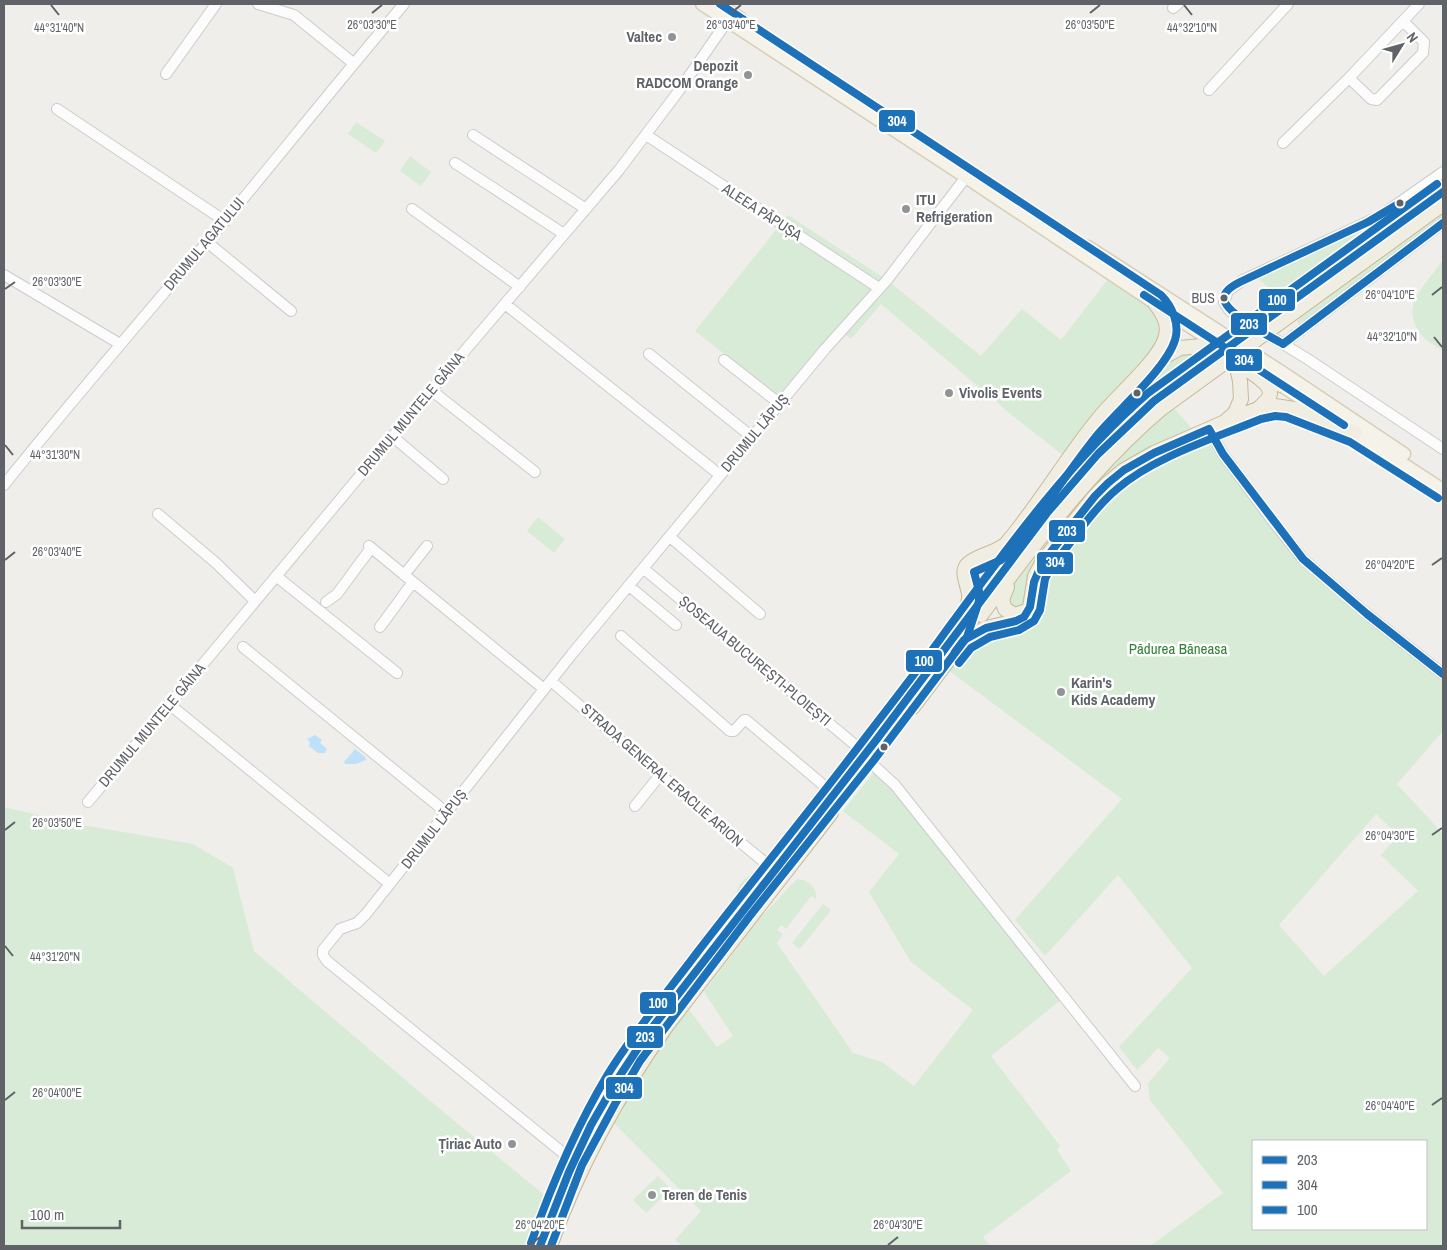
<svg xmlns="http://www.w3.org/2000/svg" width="1447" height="1250" font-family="'Archivo Narrow',sans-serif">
<rect width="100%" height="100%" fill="#efeeea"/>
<path fill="#d8ebd6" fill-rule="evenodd" d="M356,122L385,141L376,153L348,134Z
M410,156L431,172L421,186L400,171Z
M1443,172V192L1287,304L1253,274L1349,231Z
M1443,205V223L1302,329L1292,313Z
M788,215L887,280L981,356L1022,309L1061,340L1112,274L1155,303L1165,340L1173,350L1218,354L1009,561C997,571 977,594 968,569L993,553L1068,459L1014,417L881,304L851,339L841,331L783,400L695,331Z
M1443,260V350C1424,342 1407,324 1414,302C1416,293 1437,269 1443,260Z
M1169,403L1195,432L1207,427L1303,559L1443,674V731L1397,784L1443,834V1246H1150L1223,1193L1150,1100L1148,1083L1170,1058L1158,1048L1137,1070L1119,1047L1192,968L1118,875L1045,956L1015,920L1122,799L944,667L964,640L1016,621L1005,609L1018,567ZM1376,814L1398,836L1381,855L1418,891L1324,976L1279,925ZM1253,1141H1426V1229H1253Z
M538,517L565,539L554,553L527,531Z
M874,772L883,777L1062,999L991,1056L1060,1146L1057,1150L1071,1171L983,1237L990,1246H683L675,1240L701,1211L608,1117L684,1003L717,1047L733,1036L704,992L760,918L796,880C806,877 819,889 816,899L811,896L786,929L781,925L777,930L783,934L777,943L853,1053L882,1062L914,1086L973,1010L911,962L869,892L899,854L843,811Z
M4,807L77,824L193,844L233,868L254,951L429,1100L548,1198L531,1246H4Z
M749,876L754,877L756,882L743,899H741L737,895C735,888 743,879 749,876Z
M823,904L831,910L800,949L792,943Z
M658,1176L671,1189L646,1213L633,1200Z"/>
<path fill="#bfe0f9" d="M315,735L322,740L320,743L327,749L325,753H318L309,746L310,742L307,739Z
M355,749L365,757L366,760L356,764H345L344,762Z"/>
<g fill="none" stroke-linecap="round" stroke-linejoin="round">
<g stroke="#cbcccc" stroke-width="12">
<path id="minor" d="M258,4L294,15L353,63
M1173,8L1178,4
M166,74L216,4
M1349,78L1371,99L1377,100L1423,53L1424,42L1403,21
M1209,90L1288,4
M57,109L225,221
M473,135L586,209
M646,135L879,288
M1283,143L1349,78L1419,4
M455,163L564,234
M1443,172L1380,216L1243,280L1228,291L1224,302L1229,310L1234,314L1306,358L1443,449
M412,209L520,287
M207,242L291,311
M4,275L120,344
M505,304L720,475
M1283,344L1443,223
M649,354L752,437
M724,360L780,404
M431,390L535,472
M1209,429L1223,454L1272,520L1303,559L1367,614L1443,674
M392,436L443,479
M4,485C69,404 136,326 204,246C271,166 336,84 404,4
M158,514L216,563L255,601
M670,537L760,614
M369,546L544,689
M644,569L866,754
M404,575L427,546
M276,576L397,673
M629,586L676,625
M326,602L337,594L371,548
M380,627L413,582
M621,636L730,731H734L744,720H746L834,794
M243,647L447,813
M551,681L712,819L774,870
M169,704L390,884
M870,762L895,785L1135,1086
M88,802L433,388L619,170L678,92L728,20
M635,806L661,774
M573,1161L327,961L323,955V950L340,929L357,923L366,914L572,654L825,349L887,280L966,177"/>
</g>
<g stroke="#d7ceb8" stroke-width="15">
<path id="major" d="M702,4L966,177L1233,355
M718,4L741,19
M1088,247L1283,373L1404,454
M1273,380L1443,490"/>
</g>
<g stroke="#c8b996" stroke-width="16">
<path id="highway" d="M1232,360C1241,366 1271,382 1270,394C1269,400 1262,405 1258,409
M1154,362L1180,348L1201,346L1210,348L1233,364L1237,368L1240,381L1241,399L1235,413L1227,420
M1261,376L1281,385
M1007,587L1002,600L1005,609L1015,615L1026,611
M981,615L1027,554
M964,617C966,611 969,604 969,598C970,587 959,572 968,564C979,554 995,554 1006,544C1040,504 1066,458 1100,417C1117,396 1154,365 1164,342C1171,326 1164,315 1155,303
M964,640L986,628L1016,621L1024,617L1030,607L1035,576L1042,563L1057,543L1095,496L1108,483L1124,470L1154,453L1225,422L1258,409L1275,406L1294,409L1355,433
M913,707L956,650
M540,1246L573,1161L606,1099L632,1055L741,911L866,754L951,642L1019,549
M550,1246C578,1167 618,1094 667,1025L831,813"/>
</g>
<use href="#minor" stroke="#fdfcfc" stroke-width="10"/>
<use href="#major" stroke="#f4f2e9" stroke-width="12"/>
<use href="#highway" stroke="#f0ede3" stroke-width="14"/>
<g stroke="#c8b996" stroke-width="16" stroke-linecap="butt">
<path id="highway-bridge" d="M1019,549L1066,489L1132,420L1178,383L1443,192
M1027,554C1069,502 1111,451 1162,408L1443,204"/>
</g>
<use href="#highway-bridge" stroke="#f0ede3" stroke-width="14"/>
<g stroke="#fff" stroke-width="11">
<path id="bus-1" d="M1400,203L1368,222L1240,282C1234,285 1224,291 1224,298C1224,313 1271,337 1283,344L1443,223
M1209,429L1223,454L1303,559L1367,614L1443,674
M955,652L964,640L986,628L1016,621L1024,617L1030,607L1034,582L1042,563L1095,496L1108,483L1124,470L1154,453L1209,429
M540,1246L569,1172L591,1125L617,1080L648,1033L877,739L1047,513L1098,454L1154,401L1443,192"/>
</g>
<g stroke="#fff" stroke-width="11">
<path id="bus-2" d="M1144,295L1344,425
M959,663L971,648L990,637L1019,630L1034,621L1040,610L1045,579L1050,569C1071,543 1092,510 1117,489C1154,457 1215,438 1261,419L1275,416L1286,417L1350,442L1438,498
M551,1246L582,1165L615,1104L640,1061L749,917L874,760L967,637L979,601V591L974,572L1001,560L1013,551C1042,512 1068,471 1098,434C1119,409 1166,369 1175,340C1180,324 1172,306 1161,295L720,4"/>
</g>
<g stroke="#fff" stroke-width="11">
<path id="bus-3" d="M531,1243C552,1184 576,1127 608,1074C634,1032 666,994 696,954C753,880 813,807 869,733C895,699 921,666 946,631C1008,547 1069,462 1148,393L1437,184"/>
</g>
<use href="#bus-1" stroke="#1d71b8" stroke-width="8"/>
<use href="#bus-2" stroke="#1d71b8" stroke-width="8"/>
<use href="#bus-3" stroke="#1d71b8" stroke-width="8"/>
</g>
<path fill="none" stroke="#5f6368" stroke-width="2" d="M51,5L59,15M1184,5L1192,15M372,13L382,5M731,13L741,5M1090,13L1100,5M5,289L15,282M1432,295L1442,287M1434,337L1442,347M5,445L13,455M5,560L15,552M1432,565L1442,558M5,830L15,822M1432,835L1442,828M5,946L13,956M5,1100L15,1092M1432,1105L1442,1098M530,1245L540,1237M888,1245L898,1237"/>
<g fill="#919496" stroke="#fff" stroke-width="2">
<circle cx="672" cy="37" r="5"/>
<circle cx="748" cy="75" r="5"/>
<circle cx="906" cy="209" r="5"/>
<circle cx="949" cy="393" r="5"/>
<circle cx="1061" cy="692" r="5"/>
<circle cx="512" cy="1144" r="5"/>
<circle cx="652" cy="1195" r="5"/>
</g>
<g fill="#5f6368" stroke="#fff" stroke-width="2">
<circle cx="1400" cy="203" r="4.5"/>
<circle cx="1224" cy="298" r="4.5"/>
<circle cx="1137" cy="393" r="4.5"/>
<circle cx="884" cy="747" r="4.5"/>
</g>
<g text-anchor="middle" stroke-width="5" stroke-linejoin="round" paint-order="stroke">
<g font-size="14" fill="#5f6368" stroke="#fff" text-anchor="end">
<text x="1215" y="303">BUS</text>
</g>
<g font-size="15" font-weight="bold" fill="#5f6368" stroke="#fff" text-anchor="start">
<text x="662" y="42" text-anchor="end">Valtec</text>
<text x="738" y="71" text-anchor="end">Depozit<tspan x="738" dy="17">RADCOM Orange</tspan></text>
<text x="916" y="205">ITU<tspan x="916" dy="17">Refrigeration</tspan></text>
<text x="959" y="398">Vivolis Events</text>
<text x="1071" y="688">Karin's<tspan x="1071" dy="17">Kids Academy</tspan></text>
<text x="502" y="1149" text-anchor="end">Țiriac Auto</text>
<text x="662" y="1200">Teren de Tenis</text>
</g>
<g font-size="15" fill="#5f6368" stroke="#fff">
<text transform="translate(762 212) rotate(33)" y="5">ALEEA PĂPUȘA</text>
<text transform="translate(204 244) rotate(-50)" y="5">DRUMUL AGATULUI</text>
<text transform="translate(411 414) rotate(-50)" y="5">DRUMUL MUNTELE GĂINA</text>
<text transform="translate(755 433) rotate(-50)" y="5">DRUMUL LĂPUȘ</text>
<text transform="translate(755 661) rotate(40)" y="5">ȘOSEAUA BUCUREȘTI-PLOIEȘTI</text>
<text transform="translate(152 725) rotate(-50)" y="5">DRUMUL MUNTELE GĂINA</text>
<text transform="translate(662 775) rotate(41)" y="5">STRADA GENERAL ERACLIE ARION</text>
<text transform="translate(434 829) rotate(-52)" y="5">DRUMUL LĂPUȘ</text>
</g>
<g font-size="15" fill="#348238" stroke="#fff">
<text x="1178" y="654">Pădurea Băneasa</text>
</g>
</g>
<g font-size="12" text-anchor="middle" fill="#5f6368" stroke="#fff" stroke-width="5" stroke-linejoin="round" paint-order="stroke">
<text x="372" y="29">26°03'30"E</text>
<text x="731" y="29">26°03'40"E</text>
<text x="1090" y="29">26°03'50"E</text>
<text x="59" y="32">44°31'40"N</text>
<text x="1192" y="32">44°32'10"N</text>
<text x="57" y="286">26°03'30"E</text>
<text x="1390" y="299">26°04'10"E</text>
<text x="1392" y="341">44°32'10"N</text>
<text x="55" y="459">44°31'30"N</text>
<text x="57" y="556">26°03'40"E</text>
<text x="1390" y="569">26°04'20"E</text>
<text x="57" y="827">26°03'50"E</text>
<text x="1390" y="840">26°04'30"E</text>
<text x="55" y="961">44°31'20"N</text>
<text x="57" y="1097">26°04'00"E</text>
<text x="1390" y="1110">26°04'40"E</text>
<text x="540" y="1229">26°04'20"E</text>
<text x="898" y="1229">26°04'30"E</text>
</g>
<g stroke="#fff" stroke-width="2">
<rect x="878" y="109" width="38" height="24" rx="5" fill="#1d71b8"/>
<rect x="1258" y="288" width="38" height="24" rx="5" fill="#1d71b8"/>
<rect x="1230" y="312" width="38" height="24" rx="5" fill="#1d71b8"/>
<rect x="1225" y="348" width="38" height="24" rx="5" fill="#1d71b8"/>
<rect x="1048" y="519" width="38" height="24" rx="5" fill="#1d71b8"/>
<rect x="1036" y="551" width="38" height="24" rx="5" fill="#1d71b8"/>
<rect x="905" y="649" width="38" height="24" rx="5" fill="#1d71b8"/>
<rect x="639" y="991" width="38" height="24" rx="5" fill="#1d71b8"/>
<rect x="626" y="1025" width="38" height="24" rx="5" fill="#1d71b8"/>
<rect x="605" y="1076" width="38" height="24" rx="5" fill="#1d71b8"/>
</g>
<g font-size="14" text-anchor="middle" font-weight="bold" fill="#fff">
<text x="897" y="126">304</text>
<text x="1277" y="305">100</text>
<text x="1249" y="329">203</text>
<text x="1244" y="365">304</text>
<text x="1067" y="536">203</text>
<text x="1055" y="567">304</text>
<text x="924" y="666">100</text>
<text x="658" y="1008">100</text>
<text x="645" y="1042">203</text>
<text x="624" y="1093">304</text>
</g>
<rect width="1447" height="1250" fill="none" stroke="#5f6368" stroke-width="10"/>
<rect x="1252" y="1140" width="175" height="90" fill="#ffffff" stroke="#bfc1c3"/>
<rect x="1262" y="1156" width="25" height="8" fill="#1d71b8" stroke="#bfc1c3"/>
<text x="1297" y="1165" font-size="15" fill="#5f6368">203</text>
<rect x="1262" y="1181" width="25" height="8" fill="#1d71b8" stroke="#bfc1c3"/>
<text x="1297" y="1190" font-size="15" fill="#5f6368">304</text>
<rect x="1262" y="1206" width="25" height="8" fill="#1d71b8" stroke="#bfc1c3"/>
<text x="1297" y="1215" font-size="15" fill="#5f6368">100</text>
<g transform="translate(1402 45) rotate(53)" stroke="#ffffff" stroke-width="4" paint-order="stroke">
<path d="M0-4L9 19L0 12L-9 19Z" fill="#5f6368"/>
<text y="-8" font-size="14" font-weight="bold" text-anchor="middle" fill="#5f6368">N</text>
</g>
<path d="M22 1220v8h98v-8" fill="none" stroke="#5f6368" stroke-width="2.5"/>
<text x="30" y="1220" font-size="15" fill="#5f6368" stroke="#ffffff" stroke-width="4" paint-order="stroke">100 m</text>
</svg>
